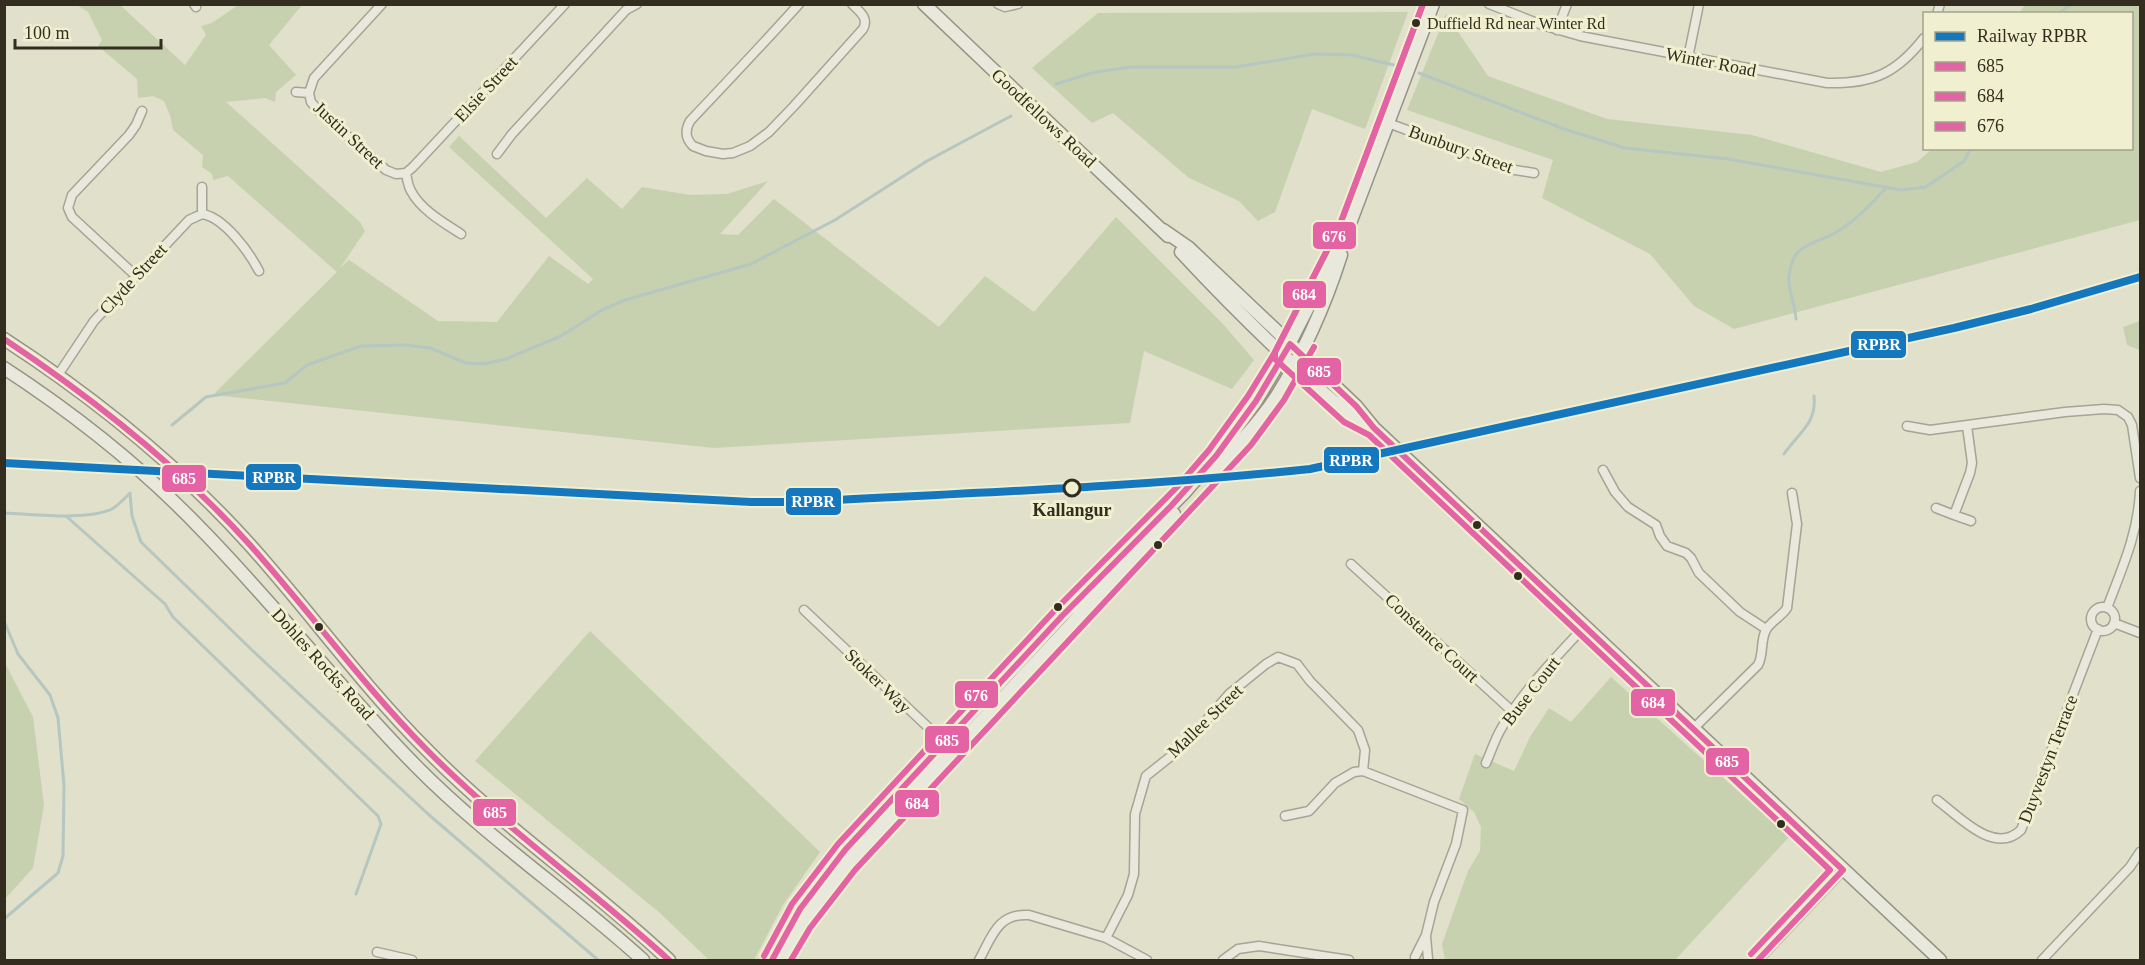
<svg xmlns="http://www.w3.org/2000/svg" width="2145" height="965" font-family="'Times New Roman',serif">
<rect width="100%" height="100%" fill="#e0e0cb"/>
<path fill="#c7d1af" d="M77,5H120L185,65L206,35L201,26L212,23L238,5H302L269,45L296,75L276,92L275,102L265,98L226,102L360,222L365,231L340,268L349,260L438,321L497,322L549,256L588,284L593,279L449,147L459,136L546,218L587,178L622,209L642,187L690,195L727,194L768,181L720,234L738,235L774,199L939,327L985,276L1034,312L1116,217L1222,323L1254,360L1232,389L1144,351L1130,423L714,448L213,395L337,272L228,176L213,180L212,174L202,167L203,155L173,130L170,115L164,101L153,96L138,98L137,79L98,46L102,40L88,12Z
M2025,5H2140V220L1734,329L1694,306L1650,254L1542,198L1553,160L1407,110L1446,14L1488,76L1607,119L1752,135L1881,172L1917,162L1932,149L2132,148V14L2019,13Z
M1408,12L1365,129L1312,109L1275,212L1258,221L1239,201L1189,178L1113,113L1092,123L1032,68L1098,13Z
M2140,321V350L2127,345L2123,327Z
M590,631L820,852L783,905L754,960H709L660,913L475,761Z
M4,661L33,717L44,805L33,868L5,899Z
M1611,677L1789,837L1675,960H1445L1442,944L1468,871L1480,851L1481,827L1474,812L1459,799L1475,754L1514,771L1530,737L1549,708L1571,722Z"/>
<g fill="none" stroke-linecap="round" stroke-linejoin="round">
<path stroke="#b6c6c0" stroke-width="3" d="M2057,14L2072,4
M1419,73L1564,129L1625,148L1728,159L1901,190L1926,187L1964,161L1971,148
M1056,84L1095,72L1131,67H1236L1315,54L1352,55L1398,66
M1796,319C1795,306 1790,294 1789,282C1788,274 1792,258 1798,252C1807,243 1820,241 1831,235C1853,224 1870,205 1887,187
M172,425L206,397L285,383L307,365L361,346L406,345L430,348L466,363L485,364L506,359L561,336L602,310L625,300L751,264L835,220L927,161L1011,116
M1784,454C1798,433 1817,424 1814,396
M130,493L132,516L141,542L253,651L428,814L598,960
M4,513C34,514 86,521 112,509C119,505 125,498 130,493
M66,516L165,604L173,617L378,816L381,824L356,894
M4,621L18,654L50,695L58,718L64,785L63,856L58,873L4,919"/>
<g stroke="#a5a495" stroke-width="11">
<path id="street" d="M194,4L196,7
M799,4C763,44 727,82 690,121C685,130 685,138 693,146L706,151L723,154L733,153L750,146L769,132L794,106L863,29C869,18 860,12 852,4
M998,4L1005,7L1018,4
M1489,4L1542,25L1580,36L1827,83C1872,84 1896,74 1924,38
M1937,14L1940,4
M1557,30L1567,4
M1688,58L1699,4
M296,92L309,93L311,102L319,111L386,170L396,174L406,173
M309,93L314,78L382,4
M1388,123L1515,170L1534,173
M497,154L512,134L626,10L637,4
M406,173L413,167L565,4
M406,173C407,179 408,186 411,191C421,210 444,223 461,234
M202,214C224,217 249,252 259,271
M136,276L72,217L68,208L72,195L129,135L136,125L142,111
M58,375L94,321L189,220L202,214V187
M1907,426L1930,430L2065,412L2104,409L2118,410L2128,417L2132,425L2140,478
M1603,470L1615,492L1628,507L1656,525L1660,536L1667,546L1686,553L1691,558L1699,573L1740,612L1766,629
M1936,508L1954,515L1970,473L1972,463L1967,426
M1954,515L1971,521
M1351,564L1513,712
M2091 619a12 12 0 1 1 24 0a12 12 0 1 1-24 0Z
M2107,608C2122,568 2138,534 2140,491
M804,610L948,746
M2114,623L2140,633
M1694,728L1758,665C1764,654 1760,641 1766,630C1770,622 1781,617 1787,608L1797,524L1792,493
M1486,763C1491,752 1495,739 1501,729C1521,693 1557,656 1585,626
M1937,800C1959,816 1994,856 2021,830L2098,629
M1285,816L1309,811L1335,783L1354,772L1363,771L1463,810L1456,844L1434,902L1426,935L1415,957
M1426,936L1428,959
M1106,938L1128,895L1134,874L1135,814L1146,776L1185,745L1229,694L1266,664L1278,657L1297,664L1310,681L1358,730L1365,750L1363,771
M377,952L412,960
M979,960C992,937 997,913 1029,915L1106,938L1147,960
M1223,960L1238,949L1259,946L1349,960
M1758,960L1843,870
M2042,960L2130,867L2140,852"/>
</g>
<g stroke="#959384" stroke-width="15">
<path id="secondary" d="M924,4L1168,236
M1163,230L1189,248L1356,406L1374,428L1940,960
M1181,252C1218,292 1256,330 1296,367C1319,389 1340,410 1368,425
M4,339C95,398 178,465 250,545C310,612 363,686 427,750C502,827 592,887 669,960
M4,368C76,415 144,469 203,531C277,607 342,691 416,766C486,837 569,893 643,960
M1214,470C1236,447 1258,424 1276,397C1304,353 1325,305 1341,255
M772,960L800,909L845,850L1062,616L1184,493L1216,456L1256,401L1283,356L1347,231L1433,4
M781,960L802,923L848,864L1174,514"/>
</g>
<use href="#street" stroke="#e8e8dc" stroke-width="8"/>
<use href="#secondary" stroke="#e8e8dc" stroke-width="12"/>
<g stroke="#f0f0d1" stroke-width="10">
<path id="bus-1" d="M4,339C94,399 178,465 250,545C310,612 363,685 427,750C502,826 590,888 669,960
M772,960L800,909L845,850L1062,616L1171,506L1216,456L1256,401L1290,344L1356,406L1374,428L1843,870L1758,960"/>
</g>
<g stroke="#f0f0d1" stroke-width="10">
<path id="bus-2" d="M1423,4L1339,227L1275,352V359L1344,422L1369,435L1830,870L1751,954
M791,960L810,928L855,870L1251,445L1284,400L1314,347"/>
</g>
<g stroke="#f0f0d1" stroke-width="10">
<path id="bus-3" d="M764,956L792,904L838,844L1055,610L1177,487L1209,450L1248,396L1275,352L1339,227L1423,4"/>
</g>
<use href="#bus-1" stroke="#e463a4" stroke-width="6"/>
<use href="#bus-2" stroke="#e463a4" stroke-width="6"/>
<use href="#bus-3" stroke="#e463a4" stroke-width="6"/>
<g stroke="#f0f0d1" stroke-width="12">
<path id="rail-1" d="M4,463L751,502H798C969,493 1140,487 1310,469L1954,328L2031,309L2140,277"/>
</g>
<use href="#rail-1" stroke="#1578be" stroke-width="8"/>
</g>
<g fill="#322d1e" stroke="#f0f0d1" stroke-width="2">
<circle cx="1416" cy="23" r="5"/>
<circle cx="1477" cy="525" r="5"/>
<circle cx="1158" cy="545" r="5"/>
<circle cx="1518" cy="576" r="5"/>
<circle cx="1058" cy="607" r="5"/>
<circle cx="319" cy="627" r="5"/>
<circle cx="1781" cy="824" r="5"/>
</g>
<circle fill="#f0f0d1" stroke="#322d1e" stroke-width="3" cx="1072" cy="488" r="8"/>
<g text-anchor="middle" stroke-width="6" stroke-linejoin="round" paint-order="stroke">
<g font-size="16" fill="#322d1e" stroke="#f0f0d1" text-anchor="start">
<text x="1427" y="29">Duffield Rd near Winter Rd</text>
</g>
<g font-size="18" fill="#322d1e" stroke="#f0f0d1">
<text transform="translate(1711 62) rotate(11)" y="6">Winter Road</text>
<text transform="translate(486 89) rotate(-47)" y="6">Elsie Street</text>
<text transform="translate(1044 118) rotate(43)" y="6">Goodfellows Road</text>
<text transform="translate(349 135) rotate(43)" y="6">Justin Street</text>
<text transform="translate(1461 149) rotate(20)" y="6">Bunbury Street</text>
<text transform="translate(133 279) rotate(-47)" y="6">Clyde Street</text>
<text transform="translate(1432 638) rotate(43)" y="6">Constance Court</text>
<text transform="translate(323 664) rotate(48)" y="6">Dohles Rocks Road</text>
<text transform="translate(878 681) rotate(44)" y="6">Stoker Way</text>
<text transform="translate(1531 691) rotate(-52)" y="6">Buse Court</text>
<text transform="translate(1205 721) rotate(-44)" y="6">Mallee Street</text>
<text transform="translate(2048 759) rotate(-69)" y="6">Duyvestyn Terrace</text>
</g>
<g font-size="18" font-weight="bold" fill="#322d1e" stroke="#f0f0d1">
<text x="1072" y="516">Kallangur</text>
</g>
</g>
<g stroke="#f0f0d1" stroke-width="2">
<rect x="1312" y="221" width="45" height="29" rx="6" fill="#e463a4"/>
<rect x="1282" y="280" width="45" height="29" rx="6" fill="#e463a4"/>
<rect x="1850" y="330" width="57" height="29" rx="6" fill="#1578be"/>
<rect x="1296" y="357" width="46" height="29" rx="6" fill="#e463a4"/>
<rect x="1323" y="446" width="57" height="28" rx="6" fill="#1578be"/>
<rect x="245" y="463" width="57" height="28" rx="6" fill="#1578be"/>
<rect x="161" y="464" width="46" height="29" rx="6" fill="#e463a4"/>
<rect x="785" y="487" width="57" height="29" rx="6" fill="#1578be"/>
<rect x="954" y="680" width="45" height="29" rx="6" fill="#e463a4"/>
<rect x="1630" y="688" width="46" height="29" rx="6" fill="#e463a4"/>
<rect x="924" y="725" width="46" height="29" rx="6" fill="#e463a4"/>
<rect x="1705" y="747" width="45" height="29" rx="6" fill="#e463a4"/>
<rect x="894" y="789" width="46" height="29" rx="6" fill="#e463a4"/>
<rect x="472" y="798" width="45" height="29" rx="6" fill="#e463a4"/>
</g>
<g font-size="16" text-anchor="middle" font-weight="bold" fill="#fff">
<text x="1334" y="242">676</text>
<text x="1304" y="300">684</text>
<text x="1879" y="350">RPBR</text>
<text x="1319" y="377">685</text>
<text x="1351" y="466">RPBR</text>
<text x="274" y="483">RPBR</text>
<text x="184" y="484">685</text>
<text x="813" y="507">RPBR</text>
<text x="976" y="701">676</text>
<text x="1653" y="708">684</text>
<text x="947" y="746">685</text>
<text x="1727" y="767">685</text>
<text x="917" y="809">684</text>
<text x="495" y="818">685</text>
</g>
<rect width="2145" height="965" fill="none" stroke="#322d1e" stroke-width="12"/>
<rect x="1923" y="12" width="210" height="138" fill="#f0f0d1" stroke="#a4a289" stroke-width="1.5"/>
<rect x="1935" y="32" width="30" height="9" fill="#1578be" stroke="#a4a289" stroke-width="1.5"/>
<text x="1977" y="42" font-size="18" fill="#322d1e">Railway RPBR</text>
<rect x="1935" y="62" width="30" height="9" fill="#e463a4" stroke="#a4a289" stroke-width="1.5"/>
<text x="1977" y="72" font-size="18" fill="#322d1e">685</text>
<rect x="1935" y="92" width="30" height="9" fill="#e463a4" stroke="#a4a289" stroke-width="1.5"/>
<text x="1977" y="102" font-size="18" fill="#322d1e">684</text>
<rect x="1935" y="122" width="30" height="9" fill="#e463a4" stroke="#a4a289" stroke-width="1.5"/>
<text x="1977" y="132" font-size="18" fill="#322d1e">676</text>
<path d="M15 39v9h146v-9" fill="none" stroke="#322d1e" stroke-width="3"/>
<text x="24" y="39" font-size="18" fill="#322d1e" stroke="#f0f0d1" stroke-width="4.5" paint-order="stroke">100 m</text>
</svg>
